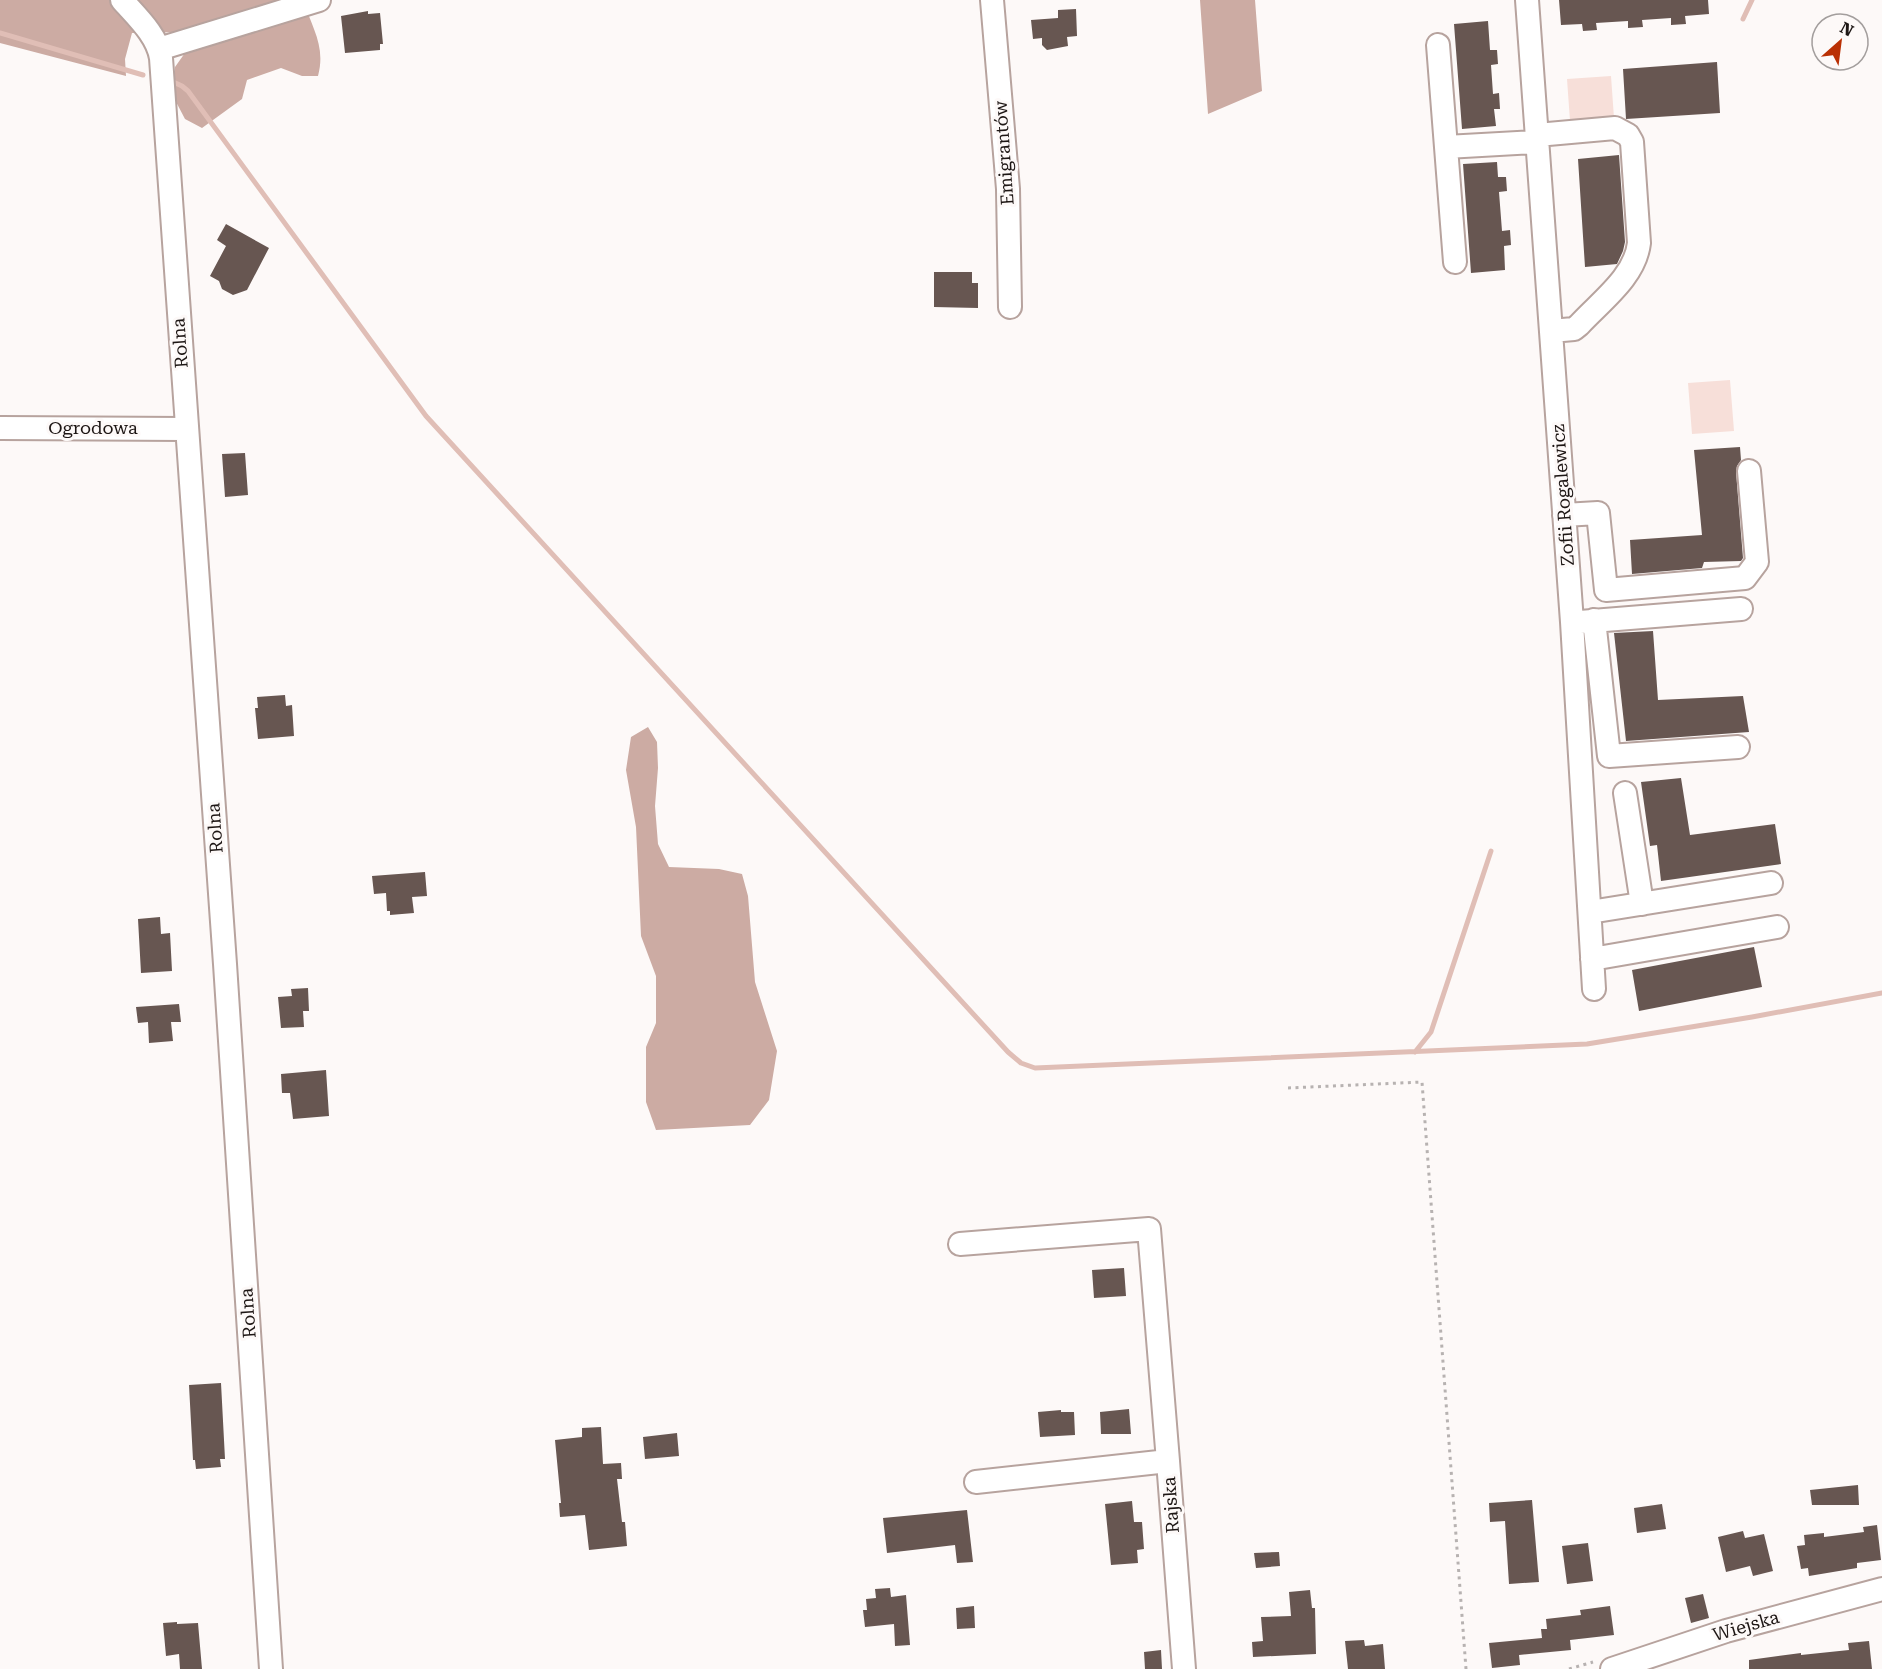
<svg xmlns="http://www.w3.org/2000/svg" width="1882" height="1669" font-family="'Roboto Serif',serif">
<rect width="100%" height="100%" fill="#fdf9f8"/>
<path fill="#f7dfd9" d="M1611,76L1614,118L1570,121L1567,79Z
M1730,380L1734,431L1692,434L1688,383Z"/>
<path fill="#ccaba3" d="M0,0H303C312,28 326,46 318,76H302L281,68L247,80L242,99L202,128L185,119L174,98L175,67L192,43L187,32L132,33L125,59L126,76L0,43Z
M1200,0H1255L1262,91L1208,114Z
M648,727L657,742L658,768L655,806L658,844L669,867L719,869L742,874L748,896L755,982L777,1051L769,1100L750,1125L656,1130L646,1102V1047L656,1023V976L641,936L636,827L626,770L631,737Z"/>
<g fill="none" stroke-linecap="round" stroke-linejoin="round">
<path stroke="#e0beb6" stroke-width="5" d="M1743,19L1752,0
M0,33L143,75
M171,81L182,86L188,91L426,416L1008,1052L1021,1063L1035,1068L1587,1044L1752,1017L1882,993
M1415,1052L1431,1032L1491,851"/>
</g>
<path fill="#675651" d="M1559,0H1708L1709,14L1685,16L1686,24L1671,25V18L1642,20L1643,27L1628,28V21L1596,23L1597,30L1583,31L1582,24L1561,25Z
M1076,9L1077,36L1067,37L1068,46L1047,50L1042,45V38L1033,39L1031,20L1058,18V10Z
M368,11V14L380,13L383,44H380V50L345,53L341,16Z
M1488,21L1490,50H1497L1498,64L1491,65L1493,94L1499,93L1500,109H1494L1496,126L1462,129L1454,24Z
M1717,62L1720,113L1626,119L1623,69Z
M1619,155L1625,242L1623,251L1617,264L1585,267L1578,159Z
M1497,162L1498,177H1506L1507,191L1499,192L1502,231L1510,230L1511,245L1504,246L1505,270L1471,273L1463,164Z
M226,224L269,248L247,290L233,295L222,289L219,281L210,276L226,246L217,240Z
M934,272H972V283H978V308L934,307Z
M1740,447L1741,460L1737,466L1736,472L1743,558L1741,561L1704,562L1702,568L1632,574L1630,540L1702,535L1694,450Z
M245,453L248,495L225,497L222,454Z
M1653,631L1658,700L1743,696L1749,732L1626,741L1614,633Z
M285,695L286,706L292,705L294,736L258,739L255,708H258L257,697Z
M1681,778L1690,835L1775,824L1781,864L1661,881L1657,845L1650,846L1641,782Z
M425,872L427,896L412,897L414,913L390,915V911H387L386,893L374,894L372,876Z
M160,917L161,934L170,933L172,971L141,973L138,919Z
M1754,947L1762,987L1639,1011L1632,970Z
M308,988L309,1011H303L304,1027L281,1028L278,997L292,996L291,989Z
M179,1004L181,1022H171L173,1041L149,1043L148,1022L138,1023L136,1007Z
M326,1070L329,1116L293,1119L290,1093H282L281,1074Z
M1124,1268L1126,1296L1094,1298L1092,1270Z
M221,1383L225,1459H220L221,1467L196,1469L195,1460H193L189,1385Z
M1129,1409L1131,1434H1101L1100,1412Z
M1061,1410V1412H1074L1075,1435L1040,1437L1038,1412Z
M601,1427L603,1464L621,1463L622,1479H617L622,1522H625L627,1546L589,1550L585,1515L560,1517L559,1503H561L555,1440L582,1437V1428Z
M677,1433L679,1456L645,1459L643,1437Z
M1858,1485L1859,1505H1812L1810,1490Z
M1532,1500L1539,1582L1509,1584L1505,1521L1490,1522L1489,1503Z
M1132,1501L1134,1522H1142L1144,1549L1137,1550L1138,1563L1111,1565L1105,1504Z
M1662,1504L1666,1529L1637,1533L1634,1508Z
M967,1510L973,1562L957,1563L955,1545L887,1553L883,1518Z
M1877,1525L1881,1560L1857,1563V1568L1809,1576L1808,1568L1801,1569L1797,1546L1805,1545L1804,1535L1824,1533V1537L1864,1532L1863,1527Z
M1743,1531L1745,1538L1764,1534L1773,1571L1753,1576L1750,1566L1726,1572L1718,1537Z
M1588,1543L1593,1581L1567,1584L1562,1546Z
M1279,1552L1280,1566L1256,1568L1254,1553Z
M890,1588L891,1597L906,1595L910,1645L895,1646L894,1624L865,1627L863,1610H867L866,1599L876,1598L875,1589Z
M1310,1590L1312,1608H1315L1316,1654L1253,1657L1252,1642L1263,1641L1261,1617L1291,1616L1289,1592Z
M1703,1594L1709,1618L1691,1623L1685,1598Z
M974,1606L975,1628L957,1629L956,1608Z
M1610,1606L1614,1635L1570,1640L1571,1650L1519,1655L1520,1665L1492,1668L1489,1643L1542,1638L1541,1629H1547L1546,1619L1581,1615L1580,1610Z
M177,1622V1624L198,1623L202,1669H180L179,1654L166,1656L163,1623Z
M1364,1640L1365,1646L1383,1644L1385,1669H1348L1345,1641Z
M1869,1641L1872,1669H1749V1660L1801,1653V1655L1849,1650L1848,1643Z
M1161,1650L1162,1669H1145L1144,1652Z"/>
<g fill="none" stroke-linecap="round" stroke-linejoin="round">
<g stroke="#b7a39e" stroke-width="26">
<path id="minor" d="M122,0C137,17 157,35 161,58L225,964L271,1669
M992,0L1008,189L1010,307
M1527,0L1572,622L1594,989
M1438,45L1455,262
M159,49L319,0
M1537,135L1615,128L1628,135L1632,142L1639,243C1635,277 1601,301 1579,325L1574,329L1551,331
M1446,147L1537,142
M0,428L185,429
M1564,515L1598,513L1606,590L1745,578L1757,562L1749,471
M1594,620L1609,756L1738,747
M1580,622L1741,609
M1625,793L1642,904
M1590,912L1771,883
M1592,959L1777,927
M960,1244L1149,1229L1168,1461
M976,1482L1168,1461L1184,1669
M1612,1669L1726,1631L1882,1589"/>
</g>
<path stroke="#b7b2b1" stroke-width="3" stroke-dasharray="3 4.5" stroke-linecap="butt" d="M1288,1088L1422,1082L1466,1669
M1569,1669L1593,1662"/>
<use href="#minor" stroke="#fff" stroke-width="22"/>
</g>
<g text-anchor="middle" stroke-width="6" stroke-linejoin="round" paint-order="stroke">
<g font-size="18" fill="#1d1614" stroke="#fdf9f8">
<text transform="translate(1004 153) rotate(-94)" y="6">Emigrantów</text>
<text transform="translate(180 343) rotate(-94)" y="6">Rolna</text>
<text x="93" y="434">Ogrodowa</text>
<text transform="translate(1563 495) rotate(-94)" y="6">Zofii Rogalewicz</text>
<text transform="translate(215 828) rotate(-94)" y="6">Rolna</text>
<text transform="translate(248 1313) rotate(-94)" y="6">Rolna</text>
<text transform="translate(1171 1505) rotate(-94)" y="6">Rajska</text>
<text transform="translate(1746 1626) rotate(-16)" y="6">Wiejska</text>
</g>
</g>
<g transform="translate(1840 42) rotate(28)"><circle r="28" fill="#fdf9f8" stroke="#a39e9d" stroke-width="1.5"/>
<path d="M0-4.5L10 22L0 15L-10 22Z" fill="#ba3004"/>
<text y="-9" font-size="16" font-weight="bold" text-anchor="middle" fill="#1d1614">N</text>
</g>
</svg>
